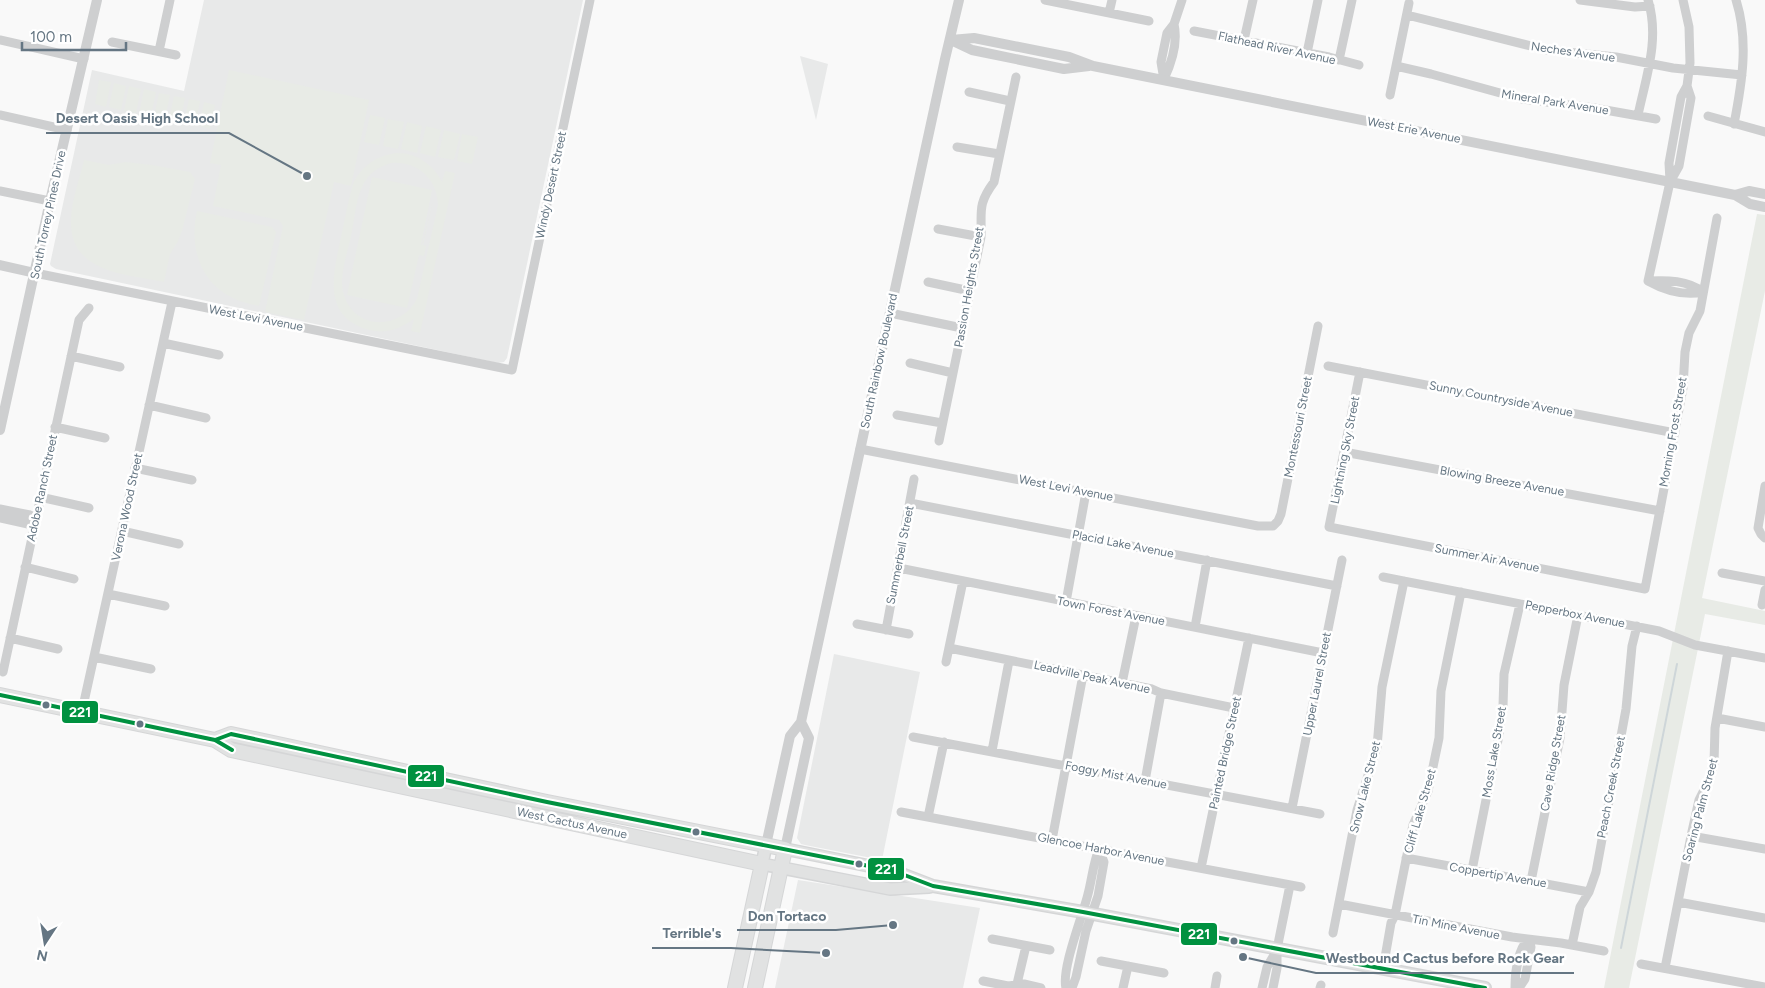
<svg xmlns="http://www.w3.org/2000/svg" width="1765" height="988" font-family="Figtree,sans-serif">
<rect width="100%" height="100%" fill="#f9f9f9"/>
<path fill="#e8e9e9" d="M204,0H583L507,358L504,362L498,363L56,269L51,266L50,264L92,70L184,91Z
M800,56L828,64L816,120Z
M834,654L920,672L882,860L805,845L801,844L797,838Z
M798,880L980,908L963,988H775Z"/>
<path fill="#e8ebe6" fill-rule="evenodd" d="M229,70L369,100L351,186L334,182L304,320L265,312L283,226L279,220L213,206L221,165L210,163Z
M99,80L111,82L106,107L95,104Z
M114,83L126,86L121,110L109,107Z
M129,86L141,89L136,113L124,111Z
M144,89L156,92L151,116L139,114Z
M159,93L170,95L165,119L154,117Z
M174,96L185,98L180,122L169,120Z
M189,99L200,101L195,126L184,123Z
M204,102L215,105L210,129L199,126Z
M370,115L385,118L379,145L364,142Z
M388,119L404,122L398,149L383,146Z
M407,122L422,126L417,153L401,149Z
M426,126L441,130L435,157L420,153Z
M444,130L460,134L454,160L438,157Z
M462,134L478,137L472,164L457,161Z
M396,153C416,152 434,165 442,182L445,171L455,173L420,333L411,331L414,319C400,329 384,335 366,329C321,315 334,271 341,237C345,219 348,201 353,184C362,165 377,156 396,153ZM391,163C417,161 437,178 438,205L417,299C401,330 355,331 344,295C342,290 342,285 342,280C343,264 349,247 352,231C355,216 356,197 364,183C370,172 379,167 391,163Z
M84,160L109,165L125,162L152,165L190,172L195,179L182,231L178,241L170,254L164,282C126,274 69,273 71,220C71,203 80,177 84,160Z
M372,177L432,190L421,245H422L433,200L423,245L426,246L424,256L419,255L407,308L347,295Z
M197,211L272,227L276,232L259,306C250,304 241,302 233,298C199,282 189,245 197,211Z
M1757,214L1765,215V291L1702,598L1765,611V625L1705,614L1629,988H1604Z"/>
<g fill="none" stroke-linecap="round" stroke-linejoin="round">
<path stroke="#ced6d9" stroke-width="2" d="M1621,948L1677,664"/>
<g stroke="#d5d6d7" stroke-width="14">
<path id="secondary" d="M766,845L762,864L890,889L929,887
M785,849L894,871L933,886L1083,912L1485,988"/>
</g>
<g stroke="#d5d6d7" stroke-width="16">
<path id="primary" d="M0,695L215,740L231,750L762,864L735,988
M215,740L231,734L547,802L785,849L755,988"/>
</g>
<path stroke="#cecfd0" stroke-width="9" d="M1045,0L1149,21
M1580,0L1635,7L1650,6
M1109,13L1112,0
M1407,15L1547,50L1616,57L1673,68L1742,75
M1194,31L1329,57L1359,65
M0,40L84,59
M1244,40L1253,0
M112,42L176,55
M159,51L170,0
M1307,53L1318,0
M1339,60L1352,0
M1396,66L1431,74L1522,99L1594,108L1656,119
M1164,79C1172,62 1178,42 1174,24
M1164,80L1161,62L1167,33L1174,24L1182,0
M969,92L1010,101
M1390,95L1409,3
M0,115L67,130
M1638,115C1646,77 1660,39 1648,0
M1708,116L1765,132
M1734,124C1742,83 1749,41 1736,0
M957,147L999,154
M1670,181L1669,163L1681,97L1687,86L1690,63L1689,27L1683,0
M0,191L50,201
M938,229L981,237
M35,273L512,370L590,0
M1648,281L1670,182L1679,166L1691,98L1687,86
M1648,281C1666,291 1683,296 1703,292
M1648,281C1667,280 1688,280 1703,292
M928,282L970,291
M890,313L962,328
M163,343L219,355
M71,356L120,367
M910,363L953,373
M1328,366L1675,433
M1360,372L1329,527L1645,589L1683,388L1685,352L1689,333L1700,311L1717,218
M149,405L206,418
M897,415L942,423
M55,427L105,438
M939,441L981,237C982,211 977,205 994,182L1016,77
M860,449L1258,526H1273L1278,521L1281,514L1318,326
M1344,452L1660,511
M135,468L192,480
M1765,486L1758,528L1761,534L1765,538
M40,497L89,508
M910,503L1337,586
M0,509L30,515L34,521L28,524L0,518
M122,531L179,544
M25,567L74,579
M899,568L1323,653
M1722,573L1765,581
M1383,577L1659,631L1695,645L1765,658
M108,594L165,606
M1066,602L1086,492
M1762,605L1765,590
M857,624L909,634
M1195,627L1207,560
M886,630L914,479
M10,638L58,649
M949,648L1152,689L1161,693L1234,708
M94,657L151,669
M946,662L963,581
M3,672L79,320L89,308
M1122,683L1136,616
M82,711L172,302
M1717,718L1765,727
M913,737L1320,814
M992,751L1009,661
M1145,781L1161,693
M1292,808L1342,560
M901,812L1301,887
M928,817L944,742
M1691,836L1765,849
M1052,840L1083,675
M1406,858L1589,892
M1201,868L1249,638
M1472,870L1499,735L1503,706L1504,674L1520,604
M1531,881L1560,738L1564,685L1578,615
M1678,902L1765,918
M1339,904L1512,937L1561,943L1604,951
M1333,933L1357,810L1377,747L1382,687L1404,581
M992,939L1050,950
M1572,945L1580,907L1589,892L1596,872L1626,709L1632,646L1637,626
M1101,961L1164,973
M1641,964L1765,987
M1665,968L1691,836L1699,800L1708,782L1714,763L1715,728L1728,651
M1383,969L1391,923L1395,915L1413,825L1428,791L1439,738L1441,691L1461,592
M983,981L1008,986L1024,984L1041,988
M1016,988L1026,946
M1066,988C1061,969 1083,915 1088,894C1092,879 1093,864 1099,849
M1072,988L1076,977L1086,931L1098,896L1104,862L1099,849
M1123,988L1128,966
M1215,988L1217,976
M1262,988L1267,967L1277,950
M1273,988L1277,968V949L1290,885
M1320,988L1321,985
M1515,988C1515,972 1518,951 1528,939L1531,947L1525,979L1519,988"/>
<path stroke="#cecfd0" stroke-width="10" d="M951,40L974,38L1069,57L1093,66L1735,195L1750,204L1765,207
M953,41L972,50L1064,69L1089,66
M1735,195L1749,191L1765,194
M0,265L35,273
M0,430L50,201L97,0
M766,845L790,736L801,722L945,59L959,0
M785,849L809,738L801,722"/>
<use href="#secondary" stroke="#e1e2e2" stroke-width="11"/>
<use href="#primary" stroke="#e1e2e2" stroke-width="14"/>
<g stroke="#fff" stroke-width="8">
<path id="bus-1" d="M0,695L215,740L232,750
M215,740L231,734L547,802L894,871L933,886L1083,912L1485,988"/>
</g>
<use href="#bus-1" stroke="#009140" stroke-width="4"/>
</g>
<g fill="#657683" stroke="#fff" stroke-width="2">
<circle cx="46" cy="705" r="4.5"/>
<circle cx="140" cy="724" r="4.5"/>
<circle cx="696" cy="832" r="4.5"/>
<circle cx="859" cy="864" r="4.5"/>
<circle cx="1234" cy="941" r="4.5"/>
</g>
<g text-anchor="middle" stroke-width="5" stroke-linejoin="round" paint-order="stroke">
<g font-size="12" fill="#657683" stroke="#fff">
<text transform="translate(1277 48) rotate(12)" y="4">Flathead River Avenue</text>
<text transform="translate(1573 52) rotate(8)" y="4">Neches Avenue</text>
<text transform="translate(1555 102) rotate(9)" y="4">Mineral Park Avenue</text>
<text transform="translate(1414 130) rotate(11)" y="4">West Erie Avenue</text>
<text transform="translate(551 185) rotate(-78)" y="4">Windy Desert Street</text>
<text transform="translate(48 215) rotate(-78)" y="4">South Torrey Pines Drive</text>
<text transform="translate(969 287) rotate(-80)" y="4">Passion Heights Street</text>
<text transform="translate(256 318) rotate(11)" y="4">West Levi Avenue</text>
<text transform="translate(879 361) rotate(-78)" y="4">South Rainbow Boulevard</text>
<text transform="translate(1501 399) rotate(11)" y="4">Sunny Countryside Avenue</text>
<text transform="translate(1298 427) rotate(-79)" y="4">Montessouri Street</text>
<text transform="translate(1673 432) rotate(-80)" y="4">Morning Frost Street</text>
<text transform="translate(1345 450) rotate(-79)" y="4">Lightning Sky Street</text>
<text transform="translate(1502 481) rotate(10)" y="4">Blowing Breeze Avenue</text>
<text transform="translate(42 488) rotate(-78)" y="4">Adobe Ranch Street</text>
<text transform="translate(1066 488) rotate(11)" y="4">West Levi Avenue</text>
<text transform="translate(127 507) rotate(-78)" y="4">Verona Wood Street</text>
<text transform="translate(1123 544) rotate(11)" y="4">Placid Lake Avenue</text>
<text transform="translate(900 555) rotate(-79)" y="4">Summerbell Street</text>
<text transform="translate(1487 558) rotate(11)" y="4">Summer Air Avenue</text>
<text transform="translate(1111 611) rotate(11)" y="4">Town Forest Avenue</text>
<text transform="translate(1575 614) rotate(11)" y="4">Pepperbox Avenue</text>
<text transform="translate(1092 677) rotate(12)" y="4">Leadville Peak Avenue</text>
<text transform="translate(1317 684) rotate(-79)" y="4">Upper Laurel Street</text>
<text transform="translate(1494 752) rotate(-80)" y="4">Moss Lake Street</text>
<text transform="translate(1225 753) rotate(-78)" y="4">Painted Bridge Street</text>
<text transform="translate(1553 763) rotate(-80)" y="4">Cave Ridge Street</text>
<text transform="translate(1116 775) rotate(11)" y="4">Foggy Mist Avenue</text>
<text transform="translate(1365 787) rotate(-76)" y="4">Snow Lake Street</text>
<text transform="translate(1611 787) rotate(-79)" y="4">Peach Creek Street</text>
<text transform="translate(1700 810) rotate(-75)" y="4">Soaring Palm Street</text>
<text transform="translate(1420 811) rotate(-74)" y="4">Cliff Lake Street</text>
<text transform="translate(572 823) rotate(12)" y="4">West Cactus Avenue</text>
<text transform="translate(1101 849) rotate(11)" y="4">Glencoe Harbor Avenue</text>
<text transform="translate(1498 875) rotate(10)" y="4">Coppertip Avenue</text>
<text transform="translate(1456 927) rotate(11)" y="4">Tin Mine Avenue</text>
</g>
</g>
<path fill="none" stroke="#657683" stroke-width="2" d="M307 176L229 133H46M893 925L836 930H737M826 953L731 948H652M1243 957L1316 973H1574"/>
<g fill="#657683" stroke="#fff" stroke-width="2">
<circle cx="307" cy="176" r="5"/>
<circle cx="893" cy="925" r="5"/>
<circle cx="826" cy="953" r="5"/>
<circle cx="1243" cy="957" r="5"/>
</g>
<g font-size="14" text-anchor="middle" font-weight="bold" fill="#657683" stroke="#fff" stroke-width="5" stroke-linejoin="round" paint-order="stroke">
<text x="137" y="123">Desert Oasis High School</text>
<text x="787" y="921">Don Tortaco</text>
<text x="692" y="938">Terrible's</text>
<text x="1445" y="963">Westbound Cactus before Rock Gear</text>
</g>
<g stroke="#fff" stroke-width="2">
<rect x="61" y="700" width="38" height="24" rx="5" fill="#009140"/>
<rect x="407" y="764" width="38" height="24" rx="5" fill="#009140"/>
<rect x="867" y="857" width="38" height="24" rx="5" fill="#009140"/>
<rect x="1180" y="922" width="38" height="24" rx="5" fill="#009140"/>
</g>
<g font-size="14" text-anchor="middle" font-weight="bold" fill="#fff">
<text x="80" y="717">221</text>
<text x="426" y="781">221</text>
<text x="886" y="874">221</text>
<text x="1199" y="939">221</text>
</g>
<g transform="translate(45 943) rotate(192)" stroke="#ffffff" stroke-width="4" paint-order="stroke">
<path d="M0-4L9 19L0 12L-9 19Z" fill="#657683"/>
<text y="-8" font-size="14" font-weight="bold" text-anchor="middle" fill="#657683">N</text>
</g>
<path d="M22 42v8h104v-8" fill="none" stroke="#657683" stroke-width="2.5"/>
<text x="30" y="42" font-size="15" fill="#657683" stroke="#ffffff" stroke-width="4" paint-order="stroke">100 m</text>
</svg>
